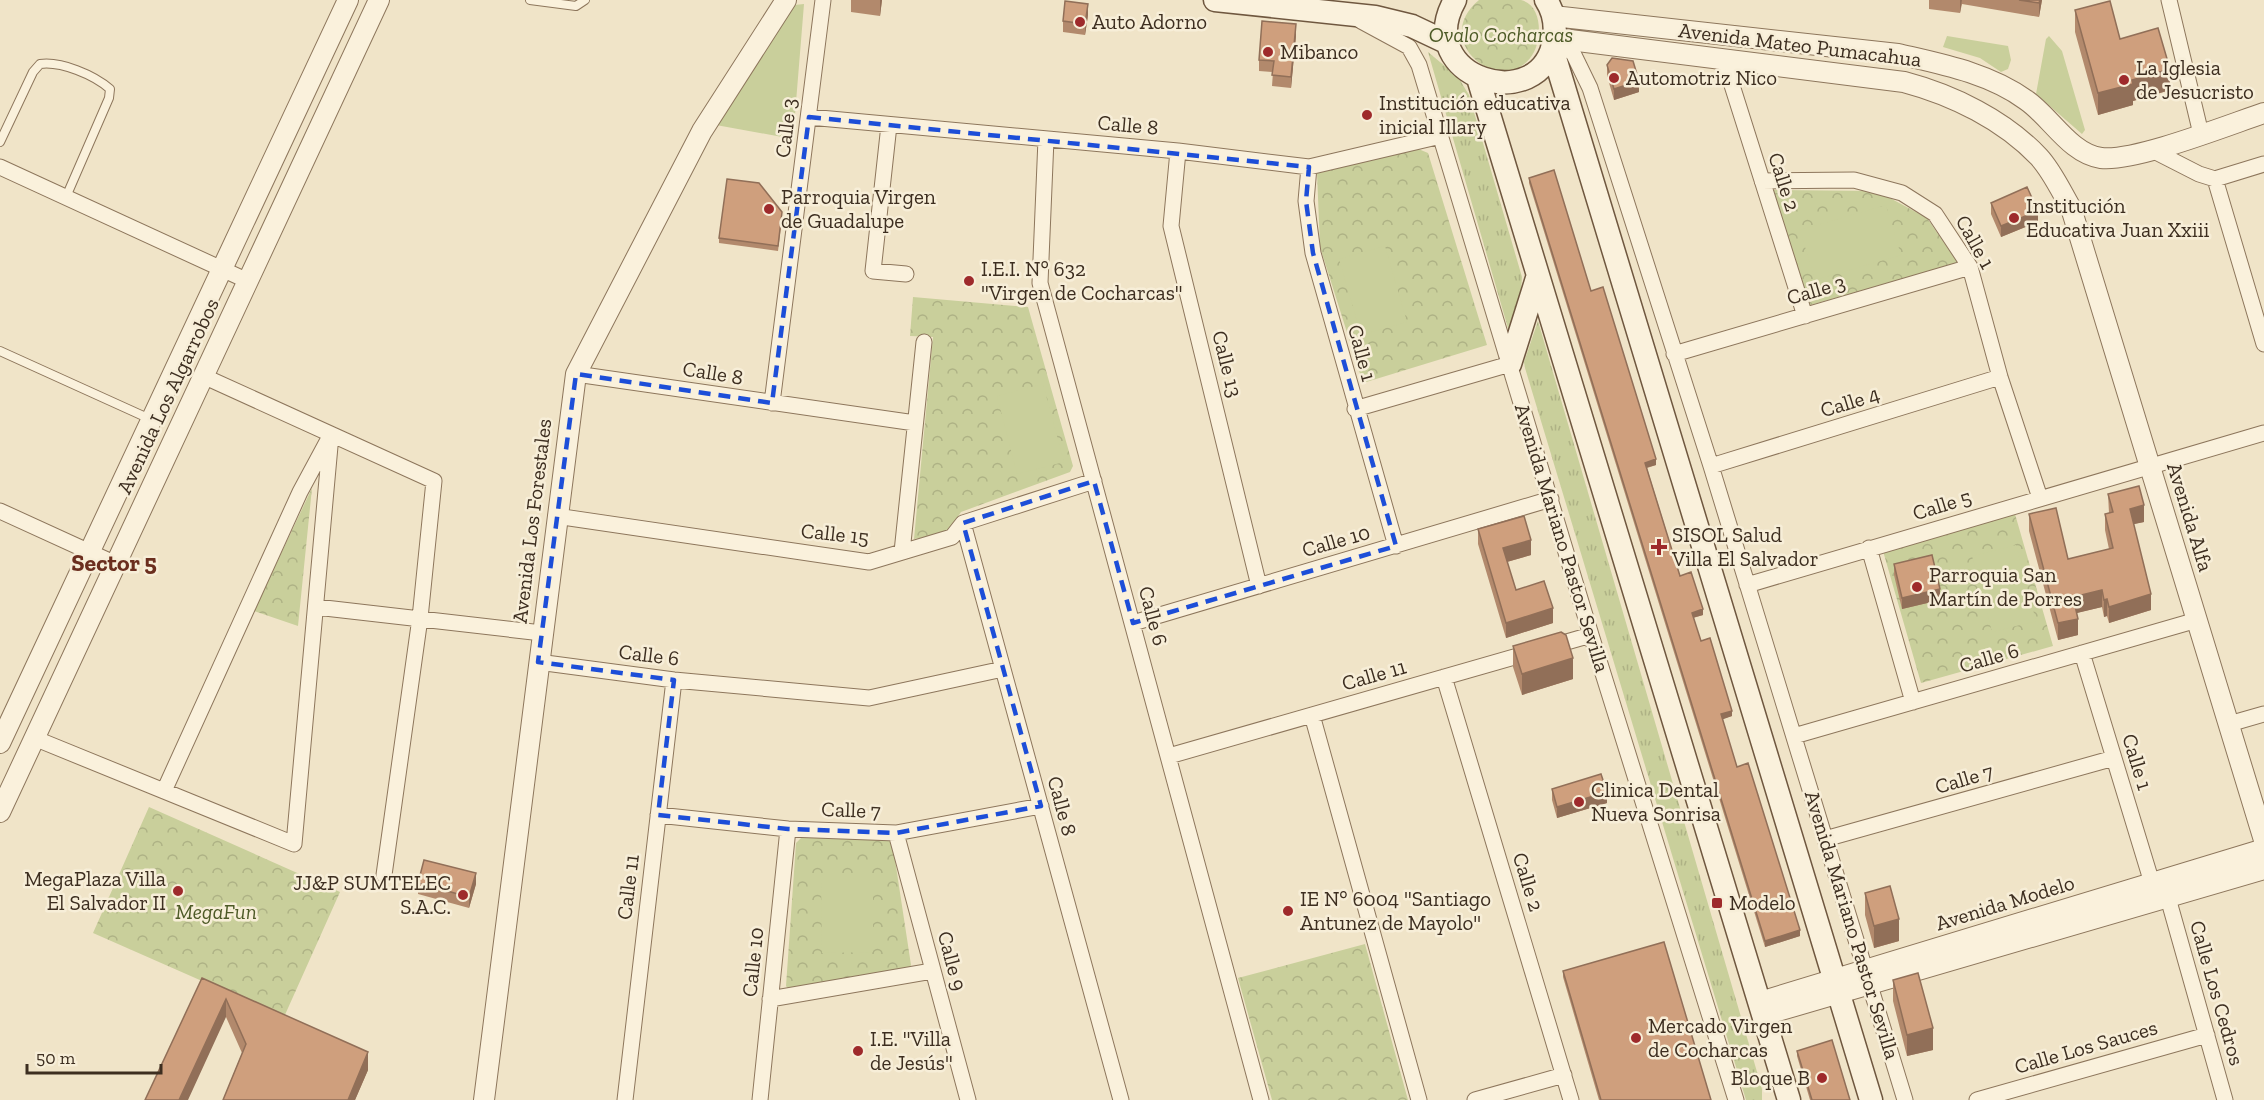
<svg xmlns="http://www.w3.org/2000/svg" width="2264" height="1100" font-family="'Zilla Slab',serif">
<defs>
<pattern id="grass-tufts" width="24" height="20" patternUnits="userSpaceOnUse" patternTransform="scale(1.5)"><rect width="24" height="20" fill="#c9cf9b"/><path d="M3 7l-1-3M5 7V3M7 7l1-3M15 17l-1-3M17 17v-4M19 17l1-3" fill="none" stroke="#aeb285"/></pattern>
<pattern id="forest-crowns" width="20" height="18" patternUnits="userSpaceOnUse" patternTransform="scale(1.5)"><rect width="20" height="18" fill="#c9cf9b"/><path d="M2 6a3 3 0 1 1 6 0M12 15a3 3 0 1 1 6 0" fill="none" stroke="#aeb285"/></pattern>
</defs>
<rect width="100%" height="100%" fill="#f0e4c8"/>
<path fill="url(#grass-tufts)" d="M1428,52L1458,77L1469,95L1522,277L1521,291L1510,335Z
M1538,321L1762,1089V1100H1746L1525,368L1524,362Z"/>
<path fill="url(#forest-crowns)" d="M1479,0C1492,0 1509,0 1521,0C1542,5 1542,37 1534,52C1507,102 1427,43 1479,0Z
M1416,148L1428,153L1487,345L1363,383L1320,247L1317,173L1320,170Z
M1773,190L1877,191L1927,218L1958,263L1807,306Z
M913,297L1028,307L1073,466L1070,472L961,512L947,533L914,539L933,337L910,336Z
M312,488L298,626L254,611Z
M2015,514L2053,646L1921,683L1883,551Z
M149,807L340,892L284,1017L93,933Z
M802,837L892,840L911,965L908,971L790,991L786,986L796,843Z
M1365,944L1408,1100H1272L1238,978Z"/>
<path fill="#c9cf9b" d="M804,4L793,139L716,125L794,5Z
M1947,36L2008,46L2011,60L2008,69L2001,72L1980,58L1943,47Z
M2049,36L2062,51L2085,130L2082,134L2036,94L2046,39Z
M1886,205L1901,255L1815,280L1800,230Z
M1385,246L1407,322L1361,335L1339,259Z
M1043,384L1064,462L1017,474L997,396Z
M2016,545L2036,621L1992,632L1972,556Z
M821,875H873V952L822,953Z"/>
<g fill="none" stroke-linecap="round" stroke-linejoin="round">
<g stroke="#8d765c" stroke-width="10">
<path id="service" d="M530,0L576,6L585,0
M0,142L33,72L40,64C61,61 94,75 110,89L109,98L66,197
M0,351L150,419"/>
</g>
<g stroke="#8d765c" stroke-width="17">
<path id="minor" d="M2169,0L2201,134
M1361,21L1409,47L1419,65L1591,635L1736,1100
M1553,41L1573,53L1590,88L1711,466L1905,1100
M1724,60L1805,316
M809,117L1178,151L1309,167L1441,136
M889,125L873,271L906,274
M1046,139L1040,283L1261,1100
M2150,149L2199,174L2215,179L2264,164
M1178,151L1171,226L1259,586
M0,167L248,281
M1309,167L1306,201L1313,253L1396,546
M2215,179L2264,344
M1762,181L1854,180L1902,193L1935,214L1970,267L2000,377L2040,498
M1674,354L1970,267
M576,374L915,423
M203,376L434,481L420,618L384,875
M772,403L823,0
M1355,409L1510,364
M1711,466L2000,377
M0,511L116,564
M556,516L869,562L952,537L963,523L1094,481
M963,523L1121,1100
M1869,548L1913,702
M902,552L924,342
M1747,585L2264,433
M316,607L542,633
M1133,623L1551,499
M2082,653L2152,883
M538,662L674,680L869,698L1003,669
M1444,677L1571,1100
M1312,715L1419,1100
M2229,724L2264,714
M1794,736L2197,620
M34,738L294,844L331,435
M1169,756L1591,635
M164,791L300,492L328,440
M658,815L788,829L896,833L1041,806
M896,833L968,1100
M1825,839L2114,758
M2168,898L2225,1100
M770,999L932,971
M625,1100L674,680
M760,1100L788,829
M1475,1100L1564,1075
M1977,1100L2207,1035"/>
</g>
<g stroke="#8d765c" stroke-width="22">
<path id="tertiary" d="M1553,16L1898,54C1941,64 1989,73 2026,100C2050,116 2070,154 2101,158C2135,162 2228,125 2264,113
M1554,38L1904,82C1953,95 2004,120 2039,157C2052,171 2061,191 2071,208L2264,840
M0,743L348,0
M0,812L379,0
M1760,1002L2264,849
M1764,1015L2264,869
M484,1100L576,374L702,131L786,0"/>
</g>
<g stroke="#6f573f" stroke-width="25">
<path id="secondary" d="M1215,0L1375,17L1412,26L1448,43
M1455,0C1411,78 1541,118 1554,40C1556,26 1554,12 1546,0
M1552,48L1871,1100
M1478,78L1789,1100
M1510,364L1538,275"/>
</g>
<use href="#service" stroke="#faf1dc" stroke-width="8"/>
<use href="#minor" stroke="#faf1dc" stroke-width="15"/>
<use href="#tertiary" stroke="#faf1dc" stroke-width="20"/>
<use href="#secondary" stroke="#faf1dc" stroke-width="22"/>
</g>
<path fill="#b2896c" d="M851,0H882L880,16L851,12Z
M1929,0H2042L2039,17L1962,4L1960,13L1929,9Z
M2075,10L2120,39L2170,90L2133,101V105L2098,115L2075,32Z
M1088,15L1085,35L1063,32V21Z
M1296,35L1291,88L1272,86L1273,72L1259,71V60Z
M1607,65L1639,92L1614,100L1607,76Z
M1529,178L1591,291L1656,465L1647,468L1680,576L1703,615L1693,618L1701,641L1732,716L1722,719L1737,767L1800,936L1765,947L1529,183Z
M1991,203L2038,222L2001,237L1991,214Z
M782,218L778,251L719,243V238Z
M2108,494L2144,522L2133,524L2151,610L2109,623L2107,616L2104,617L2102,607L2076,613L2078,635L2058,640L2029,531V514L2068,559L2109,549L2105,530V514L2109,513Z
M1478,529L1531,555L1507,562L1516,590L1553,623L1506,638L1478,544Z
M1894,564L1940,600L1902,609L1894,575Z
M1513,646L1573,679L1522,695L1513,667Z
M1552,789L1607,803L1557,818L1552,800Z
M418,883L476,884L469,908L418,894Z
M1865,893L1899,941L1874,948L1865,915Z
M1563,971L1711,1100H1599L1563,977Z
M202,978L368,1070L355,1100H223L242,1053L226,1017Z
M1893,980L1933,1050L1907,1056L1893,1001Z
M1797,1051L1850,1100H1810L1797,1056Z"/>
<path fill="#916f58" d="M880,0H882L880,16Z
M1960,0H1962L1960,13Z
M2040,0H2042L2039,17V3Z
M1088,4V15L1085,35V24Z
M1296,24V35L1291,88V77Z
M2170,69V90L2133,101V105L2098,115V93L2132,80Z
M1639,81V92L1614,100V89Z
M2038,211V222L2001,237V226Z
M1656,459V465L1645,468V463Z
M2144,505V522L2130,525V509Z
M1531,540V555L1503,563V548Z
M1940,589V600L1902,609V598Z
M2102,590V607L2073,614V597Z
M2151,594V610L2109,623V607Z
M2107,599V616L2104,617V600Z
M1553,608V623L1506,638V623Z
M1703,609V615L1692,618V613Z
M2078,619V635L2058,640V623Z
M1573,658V679L1522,695V674Z
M1732,711V716L1721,720V714Z
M1607,792V803L1557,818V807Z
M476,873V884L469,908V897Z
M1899,919V941L1874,948V926Z
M1800,930V936L1765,947V941Z
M226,999V1017L188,1100H179Z
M1933,1028V1050L1907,1056V1035Z
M368,1052V1070L355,1100H348Z"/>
<path fill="#cf9f7d" stroke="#916f58" stroke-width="1.5" d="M2019,0H2040L2039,3Z
M1065,1L1088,4L1085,24L1063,21Z
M2110,1L2120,39L2158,28L2170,69L2132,80L2133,84L2098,93L2075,10Z
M1262,21L1296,24L1291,77L1272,75L1274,61L1259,60Z
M1612,58L1633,61L1639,81L1614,89L1607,65Z
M1554,170L1591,291L1603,287L1656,459L1645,463L1680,576L1691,572L1703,609L1692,613L1701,641L1710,638L1732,711L1721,714L1737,767L1748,763L1800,930L1765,941L1529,178Z
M727,179L759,183L782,212L778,246L719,238Z
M2027,187L2038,211L2001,226L1991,203Z
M2139,486L2144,505L2130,509L2151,594L2109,607L2107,599L2104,600L2102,590L2073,597L2078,619L2058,623L2029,514L2056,508L2068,559L2113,548L2105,514L2113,512L2108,494Z
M1524,516L1531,540L1503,548L1516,590L1544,581L1553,608L1506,623L1478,529Z
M1932,555L1940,589L1902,598L1894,564Z
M1561,632L1566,635L1573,658L1522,674L1513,646Z
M1601,774L1607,792L1557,807L1552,789Z
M424,860L476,873L469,897L418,883Z
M1890,886L1899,919L1874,926L1865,893Z
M1664,942L1711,1100H1601L1563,971Z
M1918,973L1933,1028L1907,1035L1893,980Z
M202,978L368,1052L348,1100H223L246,1044L226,999L179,1100H145Z
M1832,1040L1850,1100H1812L1797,1051Z"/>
<path fill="none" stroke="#1d4ed8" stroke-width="4.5" stroke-dasharray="12 8" stroke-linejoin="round" d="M809,117L1309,167L1306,201L1313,253L1396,546L1133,623L1094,481L963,523L1041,806L896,833L788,829L658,815L674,680L538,662L576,374L772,403Z"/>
<g fill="#9e2a2b" stroke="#f7eed8" stroke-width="2">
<circle cx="1080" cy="22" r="6"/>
<circle cx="1268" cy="52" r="6"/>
<circle cx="1614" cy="78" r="6"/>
<circle cx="2124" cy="80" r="6"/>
<circle cx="1367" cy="115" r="6"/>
<circle cx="769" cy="209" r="6"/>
<circle cx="2014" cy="218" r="6"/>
<circle cx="969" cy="281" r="6"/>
<path d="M1656 538h6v6h6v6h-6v6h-6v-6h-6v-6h6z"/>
<circle cx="1917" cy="587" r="6"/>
<circle cx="1579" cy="802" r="6"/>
<circle cx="178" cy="891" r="6"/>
<circle cx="463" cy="895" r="6"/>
<rect x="1711" y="897" width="12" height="12" rx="3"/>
<circle cx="1288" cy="911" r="6"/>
<circle cx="1636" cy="1038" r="6"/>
<circle cx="858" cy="1051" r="6"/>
<circle cx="1822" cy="1078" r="6"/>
</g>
<g text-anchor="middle" stroke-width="5" stroke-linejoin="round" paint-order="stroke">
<g font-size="21" fill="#3d2e20" stroke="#f7eed8" text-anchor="start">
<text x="1092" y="29">Auto Adorno</text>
<text x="1280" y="59">Mibanco</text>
<text x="2136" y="75">La Iglesia<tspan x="2136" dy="24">de Jesucristo</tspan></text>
<text x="1626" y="85">Automotriz Nico</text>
<text x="1379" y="110">Institución educativa<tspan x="1379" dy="24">inicial Illary</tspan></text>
<text x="781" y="204">Parroquia Virgen<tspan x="781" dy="24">de Guadalupe</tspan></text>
<text x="2026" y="213">Institución<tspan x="2026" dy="24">Educativa Juan Xxiii</tspan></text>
<text x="981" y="276">I.E.I. N° 632<tspan x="981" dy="24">"Virgen de Cocharcas"</tspan></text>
<text x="1672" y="542">SISOL Salud<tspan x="1672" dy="24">Villa El Salvador</tspan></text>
<text x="1929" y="582">Parroquia San<tspan x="1929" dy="24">Martín de Porres</tspan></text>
<text x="1591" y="797">Clinica Dental<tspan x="1591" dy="24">Nueva Sonrisa</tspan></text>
<text x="166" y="886" text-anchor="end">MegaPlaza Villa<tspan x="166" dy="24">El Salvador II</tspan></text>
<text x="451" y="890" text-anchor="end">JJ&amp;P SUMTELEC<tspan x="451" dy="24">S.A.C.</tspan></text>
<text x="1300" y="906">IE N° 6004 "Santiago<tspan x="1300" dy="24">Antunez de Mayolo"</tspan></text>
<text x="1729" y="910">Modelo</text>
<text x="1648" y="1033">Mercado Virgen<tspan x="1648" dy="24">de Cocharcas</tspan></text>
<text x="870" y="1046">I.E. "Villa<tspan x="870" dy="24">de Jesús"</tspan></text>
<text x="1810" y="1085" text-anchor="end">Bloque B</text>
</g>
<g font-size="21" font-style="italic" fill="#4d5a26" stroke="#f7eed8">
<text x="1501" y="42">Ovalo Cocharcas</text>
<text x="216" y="919">MegaFun</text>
</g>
<g font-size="21" fill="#3d2e20" stroke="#f7eed8">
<text transform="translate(1800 45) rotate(7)" y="7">Avenida Mateo Pumacahua</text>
<text transform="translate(1128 125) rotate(5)" y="7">Calle 8</text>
<text transform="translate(786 128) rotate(-83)" y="7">Calle 3</text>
<text transform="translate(1784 182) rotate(72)" y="7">Calle 2</text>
<text transform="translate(1975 242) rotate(61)" y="7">Calle 1</text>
<text transform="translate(1816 290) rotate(-16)" y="7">Calle 3</text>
<text transform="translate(1362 353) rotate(75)" y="7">Calle 1</text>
<text transform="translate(1227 364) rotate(76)" y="7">Calle 13</text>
<text transform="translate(713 373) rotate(9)" y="7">Calle 8</text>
<text transform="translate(168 396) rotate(-65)" y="7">Avenida Los Algarrobos</text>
<text transform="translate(1850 402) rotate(-17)" y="7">Calle 4</text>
<text transform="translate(1942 505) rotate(-17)" y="7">Calle 5</text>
<text transform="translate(2190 517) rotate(73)" y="7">Avenida Alfa</text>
<text transform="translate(532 521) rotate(-83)" y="7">Avenida Los Forestales</text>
<text transform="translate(835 534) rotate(6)" y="7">Calle 15</text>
<text transform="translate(1562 538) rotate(73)" y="7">Avenida Mariano Pastor Sevilla</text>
<text transform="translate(1336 541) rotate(-16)" y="7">Calle 10</text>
<text transform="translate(1153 616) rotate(75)" y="7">Calle 6</text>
<text transform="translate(649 655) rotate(7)" y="7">Calle 6</text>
<text transform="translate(1989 658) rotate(-16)" y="7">Calle 6</text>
<text transform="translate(1374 675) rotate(-16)" y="7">Calle 11</text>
<text transform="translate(2137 762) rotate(73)" y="7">Calle 1</text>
<text transform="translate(1964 779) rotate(-16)" y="7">Calle 7</text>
<text transform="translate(1062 806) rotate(75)" y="7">Calle 8</text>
<text transform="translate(851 810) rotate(2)" y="7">Calle 7</text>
<text transform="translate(1528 882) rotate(73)" y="7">Calle 2</text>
<text transform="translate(628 887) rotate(-83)" y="7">Calle 11</text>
<text transform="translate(2005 903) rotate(-17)" y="7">Avenida Modelo</text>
<text transform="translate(1852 925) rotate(73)" y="7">Avenida Mariano Pastor Sevilla</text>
<text transform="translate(952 961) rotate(75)" y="7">Calle 9</text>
<text transform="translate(753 962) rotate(-84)" y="7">Calle 10</text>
<text transform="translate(2217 993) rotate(74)" y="7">Calle Los Cedros</text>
<text transform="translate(2086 1047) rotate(-16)" y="7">Calle Los Sauces</text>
</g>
<g font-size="24" font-weight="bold" fill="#6b2e1e" stroke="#f7eed8">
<text x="114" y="571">Sector 5</text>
</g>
</g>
<path d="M27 1064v9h134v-9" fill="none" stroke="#3d2e20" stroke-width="3"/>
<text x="36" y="1064" font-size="18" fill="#3d2e20" stroke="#f7eed8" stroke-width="4.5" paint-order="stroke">50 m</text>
</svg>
